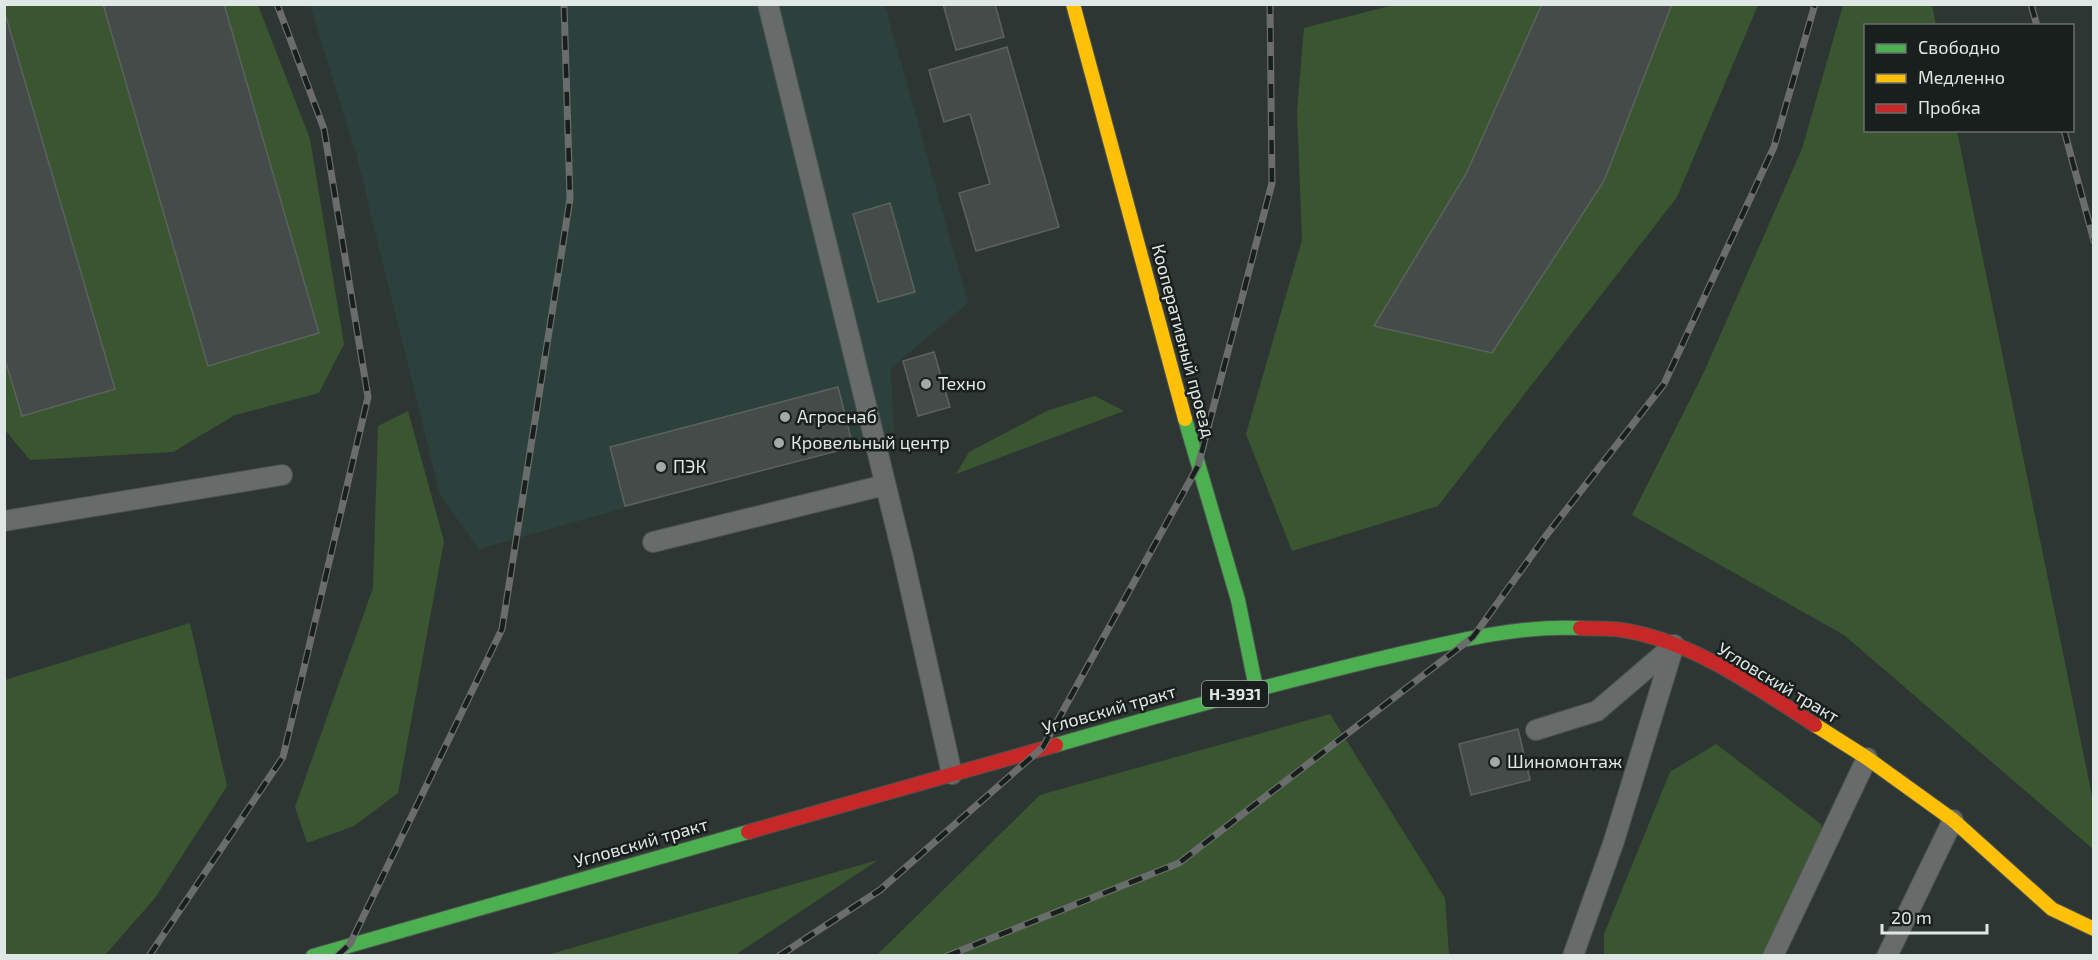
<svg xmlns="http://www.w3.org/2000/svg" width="2098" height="960" font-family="'Exo 2',sans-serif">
<rect width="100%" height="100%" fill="#2e3634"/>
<path fill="#2c413b" d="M310,5H885L968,303L891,368L894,432L479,549L440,495L356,154Z"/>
<path fill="#3a5631" d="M4,5H258L310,139L344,344L319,393L235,415L173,452L30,460L5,430Z
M1393,5H1758L1677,197L1438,506L1292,551L1246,434L1302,240L1297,111L1304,28Z
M1843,5H1932L1936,25L1866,26V130L1957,131L2093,801V849L1844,635L1632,515L1704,372L1802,149Z
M1095,396L1124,411L956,474L969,452L1049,410Z
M408,411L444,541L398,793L354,826L307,843L295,807L373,588L378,426Z
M190,623L227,786L155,898L105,955H5V680Z
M1330,714L1445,898L1449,955H877L1040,795Z
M1716,744L1821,824L1823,838L1770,955L1604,956V934L1670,772Z
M878,860L735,955H547Z"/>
<path fill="#444b48" stroke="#5c625f" stroke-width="1.5" d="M103,4H224L319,333L208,366Z
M943,4H995L1004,37L956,50Z
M1542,4H1672L1604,181L1492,353L1374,326L1466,174Z
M4,10L115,389L22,416L4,356Z
M1007,47L1059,227L976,251L959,193L990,184L970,114L944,122L929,70Z
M890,203L915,292L878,302L853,214Z
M934,352L950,407L918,416L903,361Z
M838,387L853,447L625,506L610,447Z
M1518,729L1530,780L1471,795L1459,744Z"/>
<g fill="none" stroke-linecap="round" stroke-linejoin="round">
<g stroke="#4b524f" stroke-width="22">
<path id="lane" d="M768,4L903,556L952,774
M4,521L282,475
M653,542L885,485
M1536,730L1597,711L1674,645
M1573,956L1614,841L1674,645
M1773,956L1867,758
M1887,956L1953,820"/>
</g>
<g stroke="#4b524f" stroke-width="16">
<path id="fast" d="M1185,419L1238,600L1256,688
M1056,745C1163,714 1270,685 1378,659C1444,644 1512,625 1580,628
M313,956L748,832"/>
</g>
<g stroke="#4b524f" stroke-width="16">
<path id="slow" d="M1073,4L1185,419
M1815,725L1867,758L1953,820L2052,909L2094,929"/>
</g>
<g stroke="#4b524f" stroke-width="16">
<path id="jam" d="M1580,628C1594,629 1608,628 1622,630C1693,641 1756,687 1815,725
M748,832L1056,745"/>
</g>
<use href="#lane" stroke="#676b6a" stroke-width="20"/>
<use href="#fast" stroke="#4caf50" stroke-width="14"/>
<use href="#slow" stroke="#ffc107" stroke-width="14"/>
<use href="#jam" stroke="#c62828" stroke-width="14"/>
<g stroke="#6a6d6c" stroke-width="7">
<path id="rail" d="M2031,4L2037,26
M2064,130L2094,241
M149,956L283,757L368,397L324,129L277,4
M337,956L350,944L502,629L570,199L564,4
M779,956L880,890L1043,747L1198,466L1272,183L1270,4
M947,956L1179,863L1473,637L1545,537L1664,384L1774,147L1815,4"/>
</g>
<use href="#rail" stroke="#181f1d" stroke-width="4.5" stroke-dasharray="14" stroke-linecap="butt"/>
</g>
<g fill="#a1aaa7" stroke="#181f1d" stroke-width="2">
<circle cx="926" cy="384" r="6"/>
<circle cx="785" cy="417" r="6"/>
<circle cx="779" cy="443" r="6"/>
<circle cx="661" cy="467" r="6"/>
<circle cx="1495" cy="762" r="6"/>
</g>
<g text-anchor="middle" stroke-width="5" stroke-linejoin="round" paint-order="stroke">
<rect fill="#181f1d" stroke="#a3aca9" stroke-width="1.5" x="1202" y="681" width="66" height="26" rx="4.5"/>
<g font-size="16" font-weight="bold" fill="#dfe8e5">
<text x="1235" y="700">Н-3931</text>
</g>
<g font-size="18" fill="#dfe8e5" stroke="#181f1d">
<text transform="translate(1183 341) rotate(75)" y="6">Кооперативный проезд</text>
<text transform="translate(1778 683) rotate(31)" y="6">Угловский тракт</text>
<text transform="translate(1109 710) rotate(-16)" y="6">Угловский тракт</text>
<text transform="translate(641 843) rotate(-16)" y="6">Угловский тракт</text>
</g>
<g font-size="18" fill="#dfe8e5" stroke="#181f1d" text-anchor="start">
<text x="938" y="390">Техно</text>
<text x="797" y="423">Агроснаб</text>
<text x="791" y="449">Кровельный центр</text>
<text x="673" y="473">ПЭК</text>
<text x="1507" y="768">Шиномонтаж</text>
</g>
</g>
<rect width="2098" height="960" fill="none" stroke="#dfe8e5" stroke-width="12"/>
<rect x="1864" y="24" width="210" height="108" fill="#181f1d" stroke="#686f6d" stroke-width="1.5"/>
<rect x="1876" y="44" width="30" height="9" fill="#4caf50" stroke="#686f6d" stroke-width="1.5"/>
<text x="1918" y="54" font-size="18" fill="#dfe8e5">Свободно</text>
<rect x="1876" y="74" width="30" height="9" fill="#ffc107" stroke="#686f6d" stroke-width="1.5"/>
<text x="1918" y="84" font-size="18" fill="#dfe8e5">Медленно</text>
<rect x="1876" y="104" width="30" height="9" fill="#c62828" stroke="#686f6d" stroke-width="1.5"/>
<text x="1918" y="114" font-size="18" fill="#dfe8e5">Пробка</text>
<path d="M1882 924v9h105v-9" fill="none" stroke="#dfe8e5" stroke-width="3"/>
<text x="1891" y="924" font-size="18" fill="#dfe8e5" stroke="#181f1d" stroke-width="4.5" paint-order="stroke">20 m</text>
</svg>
